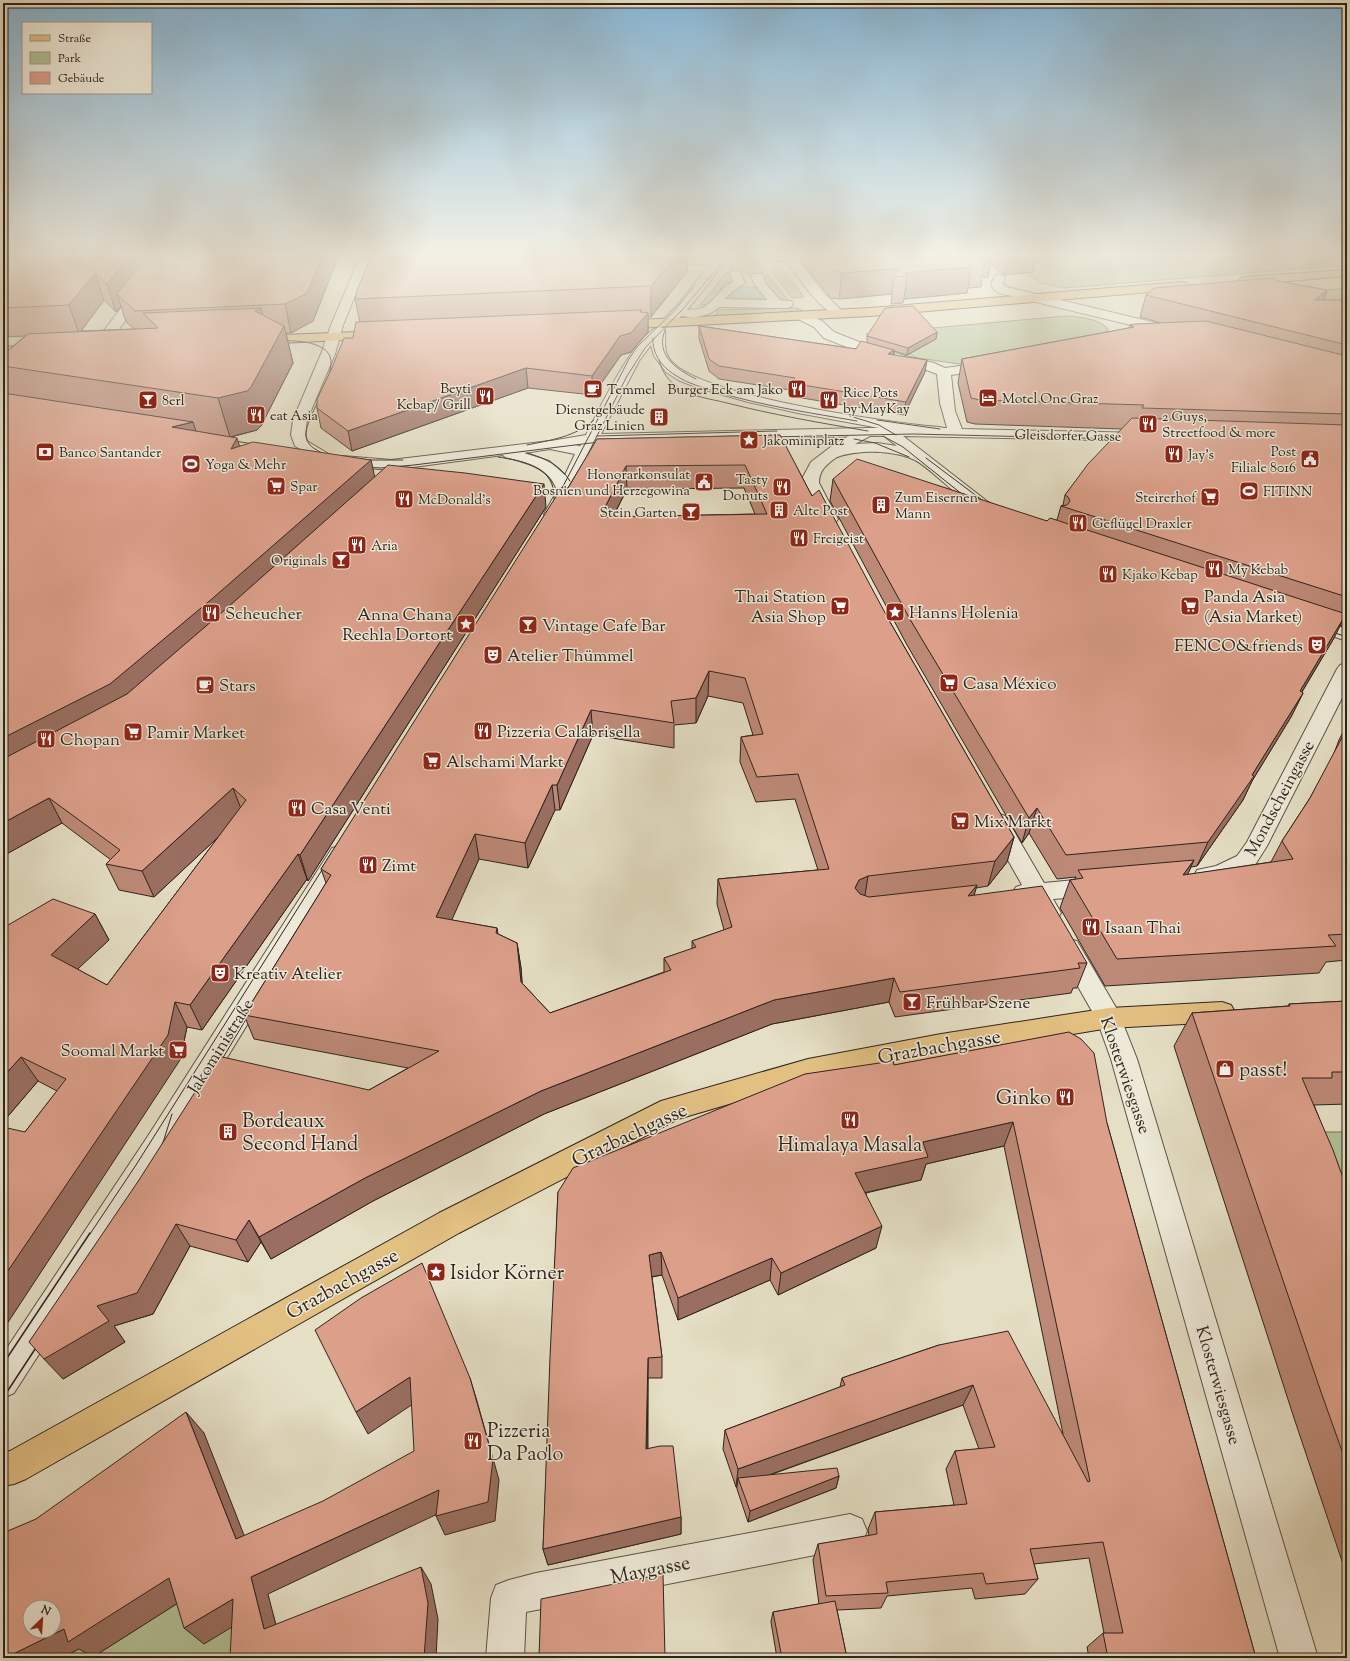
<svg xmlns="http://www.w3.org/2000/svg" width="1350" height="1661" font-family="'Sorts Mill Goudy',serif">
<rect width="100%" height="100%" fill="#e5dfc5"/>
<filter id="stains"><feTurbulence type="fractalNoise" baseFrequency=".005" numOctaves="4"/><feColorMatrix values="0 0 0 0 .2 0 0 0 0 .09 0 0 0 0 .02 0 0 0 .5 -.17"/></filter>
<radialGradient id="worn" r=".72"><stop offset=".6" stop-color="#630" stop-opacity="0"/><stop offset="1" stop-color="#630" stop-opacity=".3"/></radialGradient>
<path fill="#b2c297" stroke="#70725a" d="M738,257L752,258L765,272C752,275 741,275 729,269Z
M1024,257H1347V265L1064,288L1041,283L1006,259Z
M771,270H783L804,297L792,298Z
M727,272L734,275L735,282H727L708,305H700Z
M767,274L788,300L781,302L766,283H761V278Z
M1347,288V292L1334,305L1274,295Z
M797,308L802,310V312L715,316L718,310Z
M1066,316C1080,317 1098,318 1108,329L1104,338L959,364L918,358L866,334Z
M1324,1132H1347V1205Z
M189,1596L270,1604L282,1645L253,1658H61L89,1644L93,1657Z"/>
<path fill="#98bbbc" stroke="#6e7e7c" d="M1079,257H1104L1107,260L1139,257H1184L1192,263L1095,271Z
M738,287H755L757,289H761L769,299L729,300L724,298L731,289H736Z"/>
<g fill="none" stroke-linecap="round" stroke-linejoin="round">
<g stroke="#5c5247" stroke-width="2">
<path id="pedestrian" d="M763,257H804L803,260L799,261L825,294L840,309L838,312C835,312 832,313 829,311C815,303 797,275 786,261L768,260Z
M736,270L740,272L745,283L733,291L725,299L767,300L755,285L751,276L753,274H762L766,284L780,300L791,301L793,304L791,307L787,308L719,307C710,316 694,319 682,316L680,313L682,310C689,309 697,311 704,307C715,301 720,288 733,282L730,274L732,272Z
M659,327L664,328C668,334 660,349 672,362C702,396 889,423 939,427L944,428L946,431L944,434L939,435L890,430L798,413L748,402L698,388L678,380L666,372L654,356L651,345L639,361L601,434L867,428L872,429L874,432L872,435L867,436L596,443L591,452L586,453L581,452L579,449L581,445L550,449L545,448L543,445L545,442L586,435C598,412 635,333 659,327Z"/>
</g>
<g stroke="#5c5247" stroke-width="2">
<path id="minor" d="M160,257H173L167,263L112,339L95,350H85L83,347L85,344L102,333Z
M360,257H371L343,325L335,354L307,420L305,435L307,441L332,456L335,459L332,462L327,464L322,462L295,446L291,435L293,420L321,354L331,325Z
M653,258H719L723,259L725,261C715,275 684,317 672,324C669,326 666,325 663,325L661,322L675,308L710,264L657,263L653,262L651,260Z
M999,274L1003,276L1005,278L1003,284L1007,287L1177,328L1178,331L1177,334L1172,335L999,293L994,290L991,284L995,276Z
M802,312L822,321L834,332L877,349L934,363L945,368L989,362L994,363L996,366L994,369L951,375L955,411L962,429L1146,433L1151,434L1153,437L1151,440L1146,441L903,436L988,502L1001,509L1003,512L1001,515C978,521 936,471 915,460C901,453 879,451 863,452C855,453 840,454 834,459C825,466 819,471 819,483L838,519L836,522L830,524L824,522L803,483V477L811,462L836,443L862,429L867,428H947L940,403L937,374L924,369L867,355L824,338L814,327L798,319L796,316L798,313ZM870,436H884L897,446L877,443L855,444Z
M550,441L589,448L591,451L573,492L560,514L558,517L552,519L546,517L544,514L557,491C550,467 526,463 505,457L503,455L391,470L343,466L338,464L335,461L338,458L343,456L391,460ZM550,449L575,454L565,475L549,461L524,453Z
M1308,617L1347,629V641L1302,626L1299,622L1302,618Z
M1347,663V688L1267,846L1253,868L1220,882L1205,884L1197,882L1194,876L1197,870L1216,866L1237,856L1247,842L1337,669L1340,665Z
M997,813L1005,816L1044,883L1095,878L1103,881L1107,887L1103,893L1095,896L1053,899L1061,913L1057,919L1049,922L1041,919L1031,901L1024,902L1016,899L1012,893L1016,887L1022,885L986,821L989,816Z
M340,846L348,848L351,854L348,860L168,1154L14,1393L3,1398V1354L148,1136L332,848Z
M1068,939L1077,941L1118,1011L1137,1059L1318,1658H1280L1111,1059L1097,1020L1056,948L1059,941Z
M850,1514L862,1519L867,1531L862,1543L850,1548L526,1612L524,1658H486L491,1598L496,1585L509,1580L536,1573Z"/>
</g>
<g stroke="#2f231d" stroke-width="2">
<path id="primary" d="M1347,270V276L1245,285L1241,284L1239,281L1241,278L1245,277Z
M1182,282L1186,283L1188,286L1186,289L870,316L618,329L614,328L612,325L614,322L618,321L870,308Z
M382,331L387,332L388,335L387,338L258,344L253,343L252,340L253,337L258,336Z
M38,345L43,346L45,349L43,352L3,355V347Z
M1222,1002L1231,1005L1235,1012L1231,1019L1222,1022L1109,1028L941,1056L808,1081L678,1119L459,1233L26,1479L14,1484L3,1486V1452L10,1451L439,1213L661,1101L808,1059L941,1034L1109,1008Z"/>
</g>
<use href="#pedestrian" fill="#eeead9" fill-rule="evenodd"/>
<use href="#minor" fill="#eeead9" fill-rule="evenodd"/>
<use href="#primary" fill="#e2c082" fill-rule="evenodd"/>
<path stroke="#2f231d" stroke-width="1" d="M708,270L718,257
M716,270L725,257
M665,330C655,355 676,369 696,379
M653,338C652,354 662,367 675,375C688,384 705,388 720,393C765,406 811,413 857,421
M276,341C292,340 334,340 331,365C329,381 319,399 312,414C309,421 304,432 307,440C310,448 319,451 326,455
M659,360C662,372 669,382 680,389C694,397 711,399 727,403C774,415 821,423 868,431
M850,416L879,425L896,435
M877,420L940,429
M597,436L777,431
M883,436L903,447L968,499
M769,437L913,434L1123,439
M854,439L875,443L909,457
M228,440L260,445
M527,445C551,440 575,437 594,420
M527,453C545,458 560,465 570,481
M498,457C524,461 556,467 554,499
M926,458L990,506
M361,460H403
M361,467L381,468L414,465L607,441
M581,468L627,376L645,348L683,309L719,266
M558,496L629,359L637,347L675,310L695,285
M1326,630L1347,637
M218,1066L251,1011
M160,1152L172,1114
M90,1234L136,1165L327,862"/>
<path stroke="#2f231d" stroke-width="1.5" d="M3,1364L90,1233
M3,1398L41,1340"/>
</g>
<path fill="#bd8977" stroke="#2f231d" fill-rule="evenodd" d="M3,257H338L313,321L291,333H286L293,363L261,426L257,430L231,437L240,446L371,460L374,477L546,507L308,881L307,879L202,1030L187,1027L180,1060L25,1132L57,1091L38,1081L3,1122V928L95,914L109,940L77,969L107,985L219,836L154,897L119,890L106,864L111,860L62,823L3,856V355L25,336L3,337ZM104,300L116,312L121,306L126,322L134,329L81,331Z
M371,257H687V272L651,317H648V332L631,352L621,355L593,395L528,388L352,451L321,428L317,408L353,338L360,322L355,299Z
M802,257H1036L1033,272L1004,275L990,263L988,277H982L981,287L968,288L967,293L904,299L903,303L891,304L892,294L839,299L831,298L802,262Z
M1277,281L1327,290L1324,300H1347V619L1346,618L1342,626L1340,625L1334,638L1302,692L1303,693L1291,717L1252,781L1243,800L1197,866L1191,867L1187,875L1271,862L1282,841L1310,798L1333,756L1339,740L1347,724V960L1326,962L1319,973L1105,986L1060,908L1070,880L1075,879L1076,877L1057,879L1029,833L1022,843L907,645L830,501L833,479L1047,521L1057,520L1061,506L1063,505L1065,495L1122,429L975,424L967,422L958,383L962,359L1129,328L1130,325L1161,323L1140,317L1146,295Z
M699,326L856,349L867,343V336L937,332L936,339L907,355L894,351V355L925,372L904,415L790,396V390L719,379L709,371L699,338Z
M780,435L812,496L890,622L1014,837L1007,862L988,886L976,888L974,895L1087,963L1077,988H1073L1071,993L895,1017L889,1002L772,1024L544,1114L373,1201L271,1259L261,1242L248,1262L190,1246L153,1314L114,1326L125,1342L63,1379L139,1180L369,1090L408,1068L254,1039L244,1015L326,883L321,869L568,488L597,439ZM744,488L755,514L613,517L627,489ZM708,696L743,703L753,735L741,737L740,762L756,802L795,799L818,870L718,879L717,904L724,930L692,941V949L664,958V972L550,1013L522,983L521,968L517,943L498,934L497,928L451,920L479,859L528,868L555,810H560L593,735L674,748V725L696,723Z
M1347,1001V1104L1314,1105L1347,1189V1576L1294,1418L1174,1046L1192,1013L1288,1006L1289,1004Z
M894,1065L1107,1123L1256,1658H1089L1087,1647L1103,1633H1104L1089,1558L1034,1564L1038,1579L1025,1594L975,1599L972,1588L887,1596L881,1608L837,1610L847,1658H777L771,1622L773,1612L819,1604L813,1560L818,1544L869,1536L868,1529L875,1512L954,1505L946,1469L955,1451L979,1449L963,1405L770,1475L839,1476L836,1488L748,1522L737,1489V1487H736L723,1449L725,1430L840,1387L842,1378L939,1345L1063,1434L1004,1146L926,1164L921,1180L866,1193L876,1248L778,1295L770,1280L678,1320L662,1275L652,1277L662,1357V1378H648V1449L681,1517V1534L548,1565L543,1549L558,1192Z"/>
<path fill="#9a6f61" stroke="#2f231d" d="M129,257H158L117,294L121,306L116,312L107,284Z
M322,257H338L313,321L291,333L285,304Z
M675,257H687V272L651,317V286Z
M974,257H991L988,277H982L985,261Z
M1008,257H1036L1033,272L1004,275Z
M971,267L967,293L904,299L907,276L904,273Z
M900,268L894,277L892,294L839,299L842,273Z
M95,273L104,300L79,334L69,305Z
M1327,290L1319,313L1315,300Z
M261,308L270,345L255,311Z
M641,310L642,320L648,313V332L631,352L621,355L593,395L592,376L620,336Z
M284,326L293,363L261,426L257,430L230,437L218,398Z
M937,332L936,339L907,355L908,348Z
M894,350L893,363L888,354Z
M927,360L925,372L904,415L906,402Z
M526,368L528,388L352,451L348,431Z
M193,422L200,444L172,427Z
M237,438L244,461L231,449Z
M371,460L376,483L121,709L3,770V738Z
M626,466L627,489L601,540L600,517Z
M544,484L546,507L308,881L300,855Z
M1346,614L1334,638L1288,715L1300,691Z
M709,671L708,696L696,723V698Z
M1303,693L1291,717L1252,781L1243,800L1197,866L1208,842L1252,775Z
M591,710L593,735L560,810L557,785Z
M552,785L555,810L528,868L525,843Z
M233,788L243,814L154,897L142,871Z
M49,798L62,823L3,856V823Z
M1037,808L1029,833L1022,843L1029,818Z
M475,834L479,859L442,942L436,917Z
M1014,837L1007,862L988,886L995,861Z
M298,854L307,879L202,1030L190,1005Z
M1194,860L1182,887L1183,875Z
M868,876L864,902L855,888L859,880Z
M977,885L970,910L968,896Z
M95,914L109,940L66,980L51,955Z
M517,943L521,968L524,1006L521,982Z
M894,978L889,1002L772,1024L544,1114L373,1201L271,1259L259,1237L365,1178L541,1091L774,1000Z
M175,1002L187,1027L180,1060L3,1330V1278Z
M21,1057L38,1081L3,1122V1077Z
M1013,1122L1004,1146L926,1164L921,1180L850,1196L855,1173L923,1142Z
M249,1220L261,1242L248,1262L236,1240Z
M176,1224L190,1246L153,1314L114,1326L125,1342L63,1379L44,1359L97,1306Z
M882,1226L876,1248L778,1295L781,1273Z
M661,1252L662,1275L650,1277L649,1255Z
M772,1258L770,1280L678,1320V1298Z
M648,1358V1378L647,1468L646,1449Z
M410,1377L419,1400L368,1434L356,1412Z
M470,1378L477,1401L499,1480L495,1521L445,1535L436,1516Z
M973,1385L963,1405L741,1485L738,1478L737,1487H736L738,1469Z
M186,1412L204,1433L253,1558L236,1539Z
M839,1476L836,1488L748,1522L750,1511Z
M439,1490L448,1509L268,1594L281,1645L264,1629L251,1577Z
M681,1517V1534L548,1565L543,1549Z
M421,1567L431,1584L438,1619L436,1658H424Z
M169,1578L189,1596L93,1657L79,1649L61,1658H5L64,1629Z
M233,1599L250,1616L204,1644L184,1628Z"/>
<path fill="#dc9f8a" stroke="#2f231d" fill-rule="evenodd" d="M3,257H129L107,284L95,273L69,305L3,308Z
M146,257H322L307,293L285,304L135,311L117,294Z
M371,257H675L651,286L355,299L357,290Z
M822,257H981L985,261L966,262L971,267L904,273L907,276L894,277L900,268L842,273L833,271Z
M1273,278L1277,281L1327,290L1315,300H1347V345L1146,295L1154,288Z
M913,306L937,332L908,348L867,336L885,308Z
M261,308L255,311L284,326L251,387L247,391L218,398L3,366V355L28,334L158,328L143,313Z
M641,310L640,312L648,313L631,333L620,336L592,376L526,368L348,431L317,408V399L331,370L344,338H353L356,322Z
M1206,321L1347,356V414L1142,408L1144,405L980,400L971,398L962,359L1134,327L1130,325L1135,324Z
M699,326L856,349L861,341L894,350L888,354L927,360L906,402L791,383L795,378L719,366L709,359Z
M3,393L193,422L172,427L237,438L231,449L253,442L371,460L213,598L110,684L3,738Z
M1132,418L1347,425V597L1061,506L1067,505L1070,501L1068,497L1065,495L1088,464Z
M780,435L812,496L819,490L890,622L1014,837L995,861L868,876L859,880L855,888L860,894L869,897L977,885L968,896L1042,886L1087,963H1078L1080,968L900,992L894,978L774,1000L541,1091L365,1178L259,1237L249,1220L236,1240L176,1224L137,1293L97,1306L109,1321L44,1359L29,1342L139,1180L218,1056L369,1090L439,1051L244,1015L331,875L321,869L562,487L568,488L597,439ZM745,465L767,514L600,517L626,466ZM709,671L745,678L763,734L741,737L757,777L798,774L829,869L718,879L732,927L692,941L696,947L664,958L671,970L550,1013L521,982L517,943L496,933L497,928L436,917L475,834L525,843L552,785H557L591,710L674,723L671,701L696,698Z
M857,459L1047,521L1050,518L1346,614L1300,691L1303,693L1252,775L1254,776L1208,842L1066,855L1037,808L1029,818L911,621L833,479Z
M388,465L465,473L544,484L300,855L298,854L190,1005L175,1002L168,1035L3,1278V1127L25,1132L66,1079L21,1057L3,1077V928L53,899L95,914L51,955L107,985L246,800L233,788L142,871L106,864L120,850L49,798L3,823V759L127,694L227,608Z
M1347,728V934L1328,935L1336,946L1117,959L1070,880L1083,878L1078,870L1194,860L1183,875L1293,859L1282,841L1310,798Z
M1347,1001V1072H1332V1078H1302L1333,1150L1347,1189V1465L1321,1392L1192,1013L1290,1006L1289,1004Z
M1069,1032L1081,1039L1094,1053L1107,1123L1256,1658H1108L1103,1633H1123L1103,1542L1030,1549L1038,1579L986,1584L983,1573L886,1582L888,1593L826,1596L818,1544L877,1534L875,1512L967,1504L955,1451L995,1447L973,1385L738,1469L725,1430L845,1385L842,1378L939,1345L1008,1331L1088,1482L1090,1481L1013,1122L923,1142L928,1157L855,1173L882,1226L781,1273L772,1258L678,1298L661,1252L649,1255L662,1357L648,1358L646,1449L660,1446H673L681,1517L543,1549L550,1357L558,1192L573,1168L805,1074L893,1061L894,1065Z
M422,1263L470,1378L493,1459L488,1502L436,1516L439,1490L251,1577L264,1629L421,1567L428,1603L424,1658H230L233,1599L184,1628L169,1578L68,1642L64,1629L5,1658H3V1533L36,1519L186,1412L236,1539L323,1501L414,1451L410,1377L356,1412L315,1330L361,1298ZM30,1607H54V1631H30Z
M837,1468L839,1476L750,1511L738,1478Z
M663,1574L665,1658H539L541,1599Z
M835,1601L847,1658H782L773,1612Z"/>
<linearGradient id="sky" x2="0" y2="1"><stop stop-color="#88b7d6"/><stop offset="0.52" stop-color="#f3f1e5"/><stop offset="1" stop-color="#f3f1e5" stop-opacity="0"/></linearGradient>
<rect width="1350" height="490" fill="url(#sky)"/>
<defs>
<g id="cafe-square" transform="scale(1)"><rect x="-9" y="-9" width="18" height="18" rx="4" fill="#8f2418" stroke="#eeead9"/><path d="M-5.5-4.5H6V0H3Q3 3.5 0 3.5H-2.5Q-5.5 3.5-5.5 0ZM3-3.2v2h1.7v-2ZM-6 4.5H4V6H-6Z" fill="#fff"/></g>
<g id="restaurant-square" transform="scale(1)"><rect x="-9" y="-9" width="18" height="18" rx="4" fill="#8f2418" stroke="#eeead9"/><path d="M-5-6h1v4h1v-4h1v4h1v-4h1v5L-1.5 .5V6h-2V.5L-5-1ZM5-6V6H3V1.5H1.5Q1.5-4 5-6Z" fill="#fff"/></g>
<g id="hotel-square" transform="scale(1)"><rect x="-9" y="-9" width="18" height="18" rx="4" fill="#8f2418" stroke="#eeead9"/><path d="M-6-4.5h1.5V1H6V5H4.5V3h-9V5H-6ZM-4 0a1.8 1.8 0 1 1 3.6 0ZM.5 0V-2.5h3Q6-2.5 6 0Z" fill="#fff"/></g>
<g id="bar-square" transform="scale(1)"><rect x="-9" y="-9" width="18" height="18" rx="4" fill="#8f2418" stroke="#eeead9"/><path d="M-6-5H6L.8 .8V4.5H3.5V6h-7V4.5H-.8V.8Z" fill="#fff"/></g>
<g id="building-square" transform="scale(1)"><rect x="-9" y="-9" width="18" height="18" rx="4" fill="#8f2418" stroke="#eeead9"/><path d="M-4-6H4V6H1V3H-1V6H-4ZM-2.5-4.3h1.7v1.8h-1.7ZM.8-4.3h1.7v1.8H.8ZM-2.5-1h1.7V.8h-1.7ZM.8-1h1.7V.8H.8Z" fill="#fff"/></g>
<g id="sight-square" transform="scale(1)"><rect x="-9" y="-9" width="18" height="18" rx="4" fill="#8f2418" stroke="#eeead9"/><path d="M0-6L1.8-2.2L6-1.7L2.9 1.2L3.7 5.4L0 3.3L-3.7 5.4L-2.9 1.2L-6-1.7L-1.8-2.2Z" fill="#fff"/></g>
<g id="bank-square" transform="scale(1)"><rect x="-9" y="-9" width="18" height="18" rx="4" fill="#8f2418" stroke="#eeead9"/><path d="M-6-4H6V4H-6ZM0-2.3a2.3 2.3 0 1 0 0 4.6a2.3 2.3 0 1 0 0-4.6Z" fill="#fff"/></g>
<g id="civic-square" transform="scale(1)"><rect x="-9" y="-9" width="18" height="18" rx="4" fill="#8f2418" stroke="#eeead9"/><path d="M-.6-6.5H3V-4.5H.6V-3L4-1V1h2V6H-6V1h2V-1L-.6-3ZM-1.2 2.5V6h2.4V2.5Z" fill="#fff"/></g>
<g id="stadium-square" transform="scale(1)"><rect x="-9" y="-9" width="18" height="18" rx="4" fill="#8f2418" stroke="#eeead9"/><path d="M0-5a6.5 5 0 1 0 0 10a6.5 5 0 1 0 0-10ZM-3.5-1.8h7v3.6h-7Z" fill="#fff"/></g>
<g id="supermarket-square" transform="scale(1)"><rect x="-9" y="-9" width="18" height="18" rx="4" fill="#8f2418" stroke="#eeead9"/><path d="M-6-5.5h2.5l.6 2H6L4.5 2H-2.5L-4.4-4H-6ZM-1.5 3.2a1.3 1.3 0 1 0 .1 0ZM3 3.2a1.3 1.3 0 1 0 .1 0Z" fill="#fff"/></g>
<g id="theatre-square" transform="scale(1)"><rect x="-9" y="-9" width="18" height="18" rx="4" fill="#8f2418" stroke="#eeead9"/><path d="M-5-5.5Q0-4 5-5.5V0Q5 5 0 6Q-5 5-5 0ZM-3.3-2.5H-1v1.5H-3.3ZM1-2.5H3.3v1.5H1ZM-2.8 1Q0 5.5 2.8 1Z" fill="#fff"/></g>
<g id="shop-square" transform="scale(1)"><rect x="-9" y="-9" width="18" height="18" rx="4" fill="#8f2418" stroke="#eeead9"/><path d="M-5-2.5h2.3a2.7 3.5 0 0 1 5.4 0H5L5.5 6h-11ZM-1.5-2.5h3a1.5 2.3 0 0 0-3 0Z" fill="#fff"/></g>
</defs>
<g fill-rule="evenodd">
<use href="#cafe-square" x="593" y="389"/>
<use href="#restaurant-square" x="797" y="389"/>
<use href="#restaurant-square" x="485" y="396"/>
<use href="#hotel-square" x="988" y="398"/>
<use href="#bar-square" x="148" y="400"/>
<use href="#restaurant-square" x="829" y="400"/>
<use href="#restaurant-square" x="256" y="415"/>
<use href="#building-square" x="659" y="417"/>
<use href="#restaurant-square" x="1148" y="424"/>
<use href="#sight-square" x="749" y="440"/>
<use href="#bank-square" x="45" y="452"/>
<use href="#restaurant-square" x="1174" y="454"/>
<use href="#civic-square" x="1310" y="459"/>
<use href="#stadium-square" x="191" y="464"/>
<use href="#civic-square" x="704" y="482"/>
<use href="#supermarket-square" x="276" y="486"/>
<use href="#restaurant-square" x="782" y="487"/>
<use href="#stadium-square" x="1249" y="491"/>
<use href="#supermarket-square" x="1210" y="497"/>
<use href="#restaurant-square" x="404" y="499"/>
<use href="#building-square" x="881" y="505"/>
<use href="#building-square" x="779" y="510"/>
<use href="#bar-square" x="691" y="512"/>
<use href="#restaurant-square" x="1078" y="523"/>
<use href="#restaurant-square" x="799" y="538"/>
<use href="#restaurant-square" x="357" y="545"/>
<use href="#bar-square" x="341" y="560"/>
<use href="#restaurant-square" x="1214" y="569"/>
<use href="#restaurant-square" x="1108" y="574"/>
<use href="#supermarket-square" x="840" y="606"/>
<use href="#supermarket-square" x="1190" y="606"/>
<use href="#sight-square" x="895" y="612"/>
<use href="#restaurant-square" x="211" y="613"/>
<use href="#sight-square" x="466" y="624"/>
<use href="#bar-square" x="528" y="625"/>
<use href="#theatre-square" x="1317" y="645"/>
<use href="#theatre-square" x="493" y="655"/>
<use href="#supermarket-square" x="949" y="683"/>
<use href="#cafe-square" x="205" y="685"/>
<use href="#restaurant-square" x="483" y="731"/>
<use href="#supermarket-square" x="133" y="732"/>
<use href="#restaurant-square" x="46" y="739"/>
<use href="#supermarket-square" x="432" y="761"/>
<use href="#restaurant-square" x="297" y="808"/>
<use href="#supermarket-square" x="960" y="821"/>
<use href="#restaurant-square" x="368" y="865"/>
<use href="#restaurant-square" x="1091" y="927"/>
<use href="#theatre-square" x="220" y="973"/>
<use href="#bar-square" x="912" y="1002"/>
<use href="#supermarket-square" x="178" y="1050"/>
<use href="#shop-square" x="1225" y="1069"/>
<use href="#restaurant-square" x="1065" y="1097"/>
<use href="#restaurant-square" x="850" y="1120"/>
<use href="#building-square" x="228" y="1132"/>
<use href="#sight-square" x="436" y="1272"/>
<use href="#restaurant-square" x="473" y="1441"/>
</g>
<g text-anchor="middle" stroke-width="3" stroke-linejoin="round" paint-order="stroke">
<g font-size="14" fill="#2f231d" stroke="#eeead9" text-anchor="start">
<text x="471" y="393" text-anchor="end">Beyti<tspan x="471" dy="16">Kebap/ Grill</tspan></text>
<text x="607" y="394">Temmel</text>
<text x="783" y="394" text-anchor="end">Burger Eck am Jako</text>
<text x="843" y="397">Rice Pots<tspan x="843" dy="16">by MayKay</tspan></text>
<text x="1002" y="403">Motel One Graz</text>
<text x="162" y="405">8erl</text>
<text x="645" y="414" text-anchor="end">Dienstgebäude<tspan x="645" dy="16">Graz Linien</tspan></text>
<text x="270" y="420">eat Asia</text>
<text x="1162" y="421">2 Guys,<tspan x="1162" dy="16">Streetfood &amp; more</tspan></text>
<text x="763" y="445">Jakominiplatz</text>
<text x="1296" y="456" text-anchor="end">Post<tspan x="1296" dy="16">Filiale 8016</tspan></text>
<text x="59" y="457">Banco Santander</text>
<text x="1188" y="459">Jay's</text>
<text x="205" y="469">Yoga &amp; Mehr</text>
<text x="690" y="479" text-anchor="end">Honorarkonsulat<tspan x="690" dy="16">Bosnien und Herzegowina</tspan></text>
<text x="768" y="484" text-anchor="end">Tasty<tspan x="768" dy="16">Donuts</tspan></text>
<text x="290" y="491">Spar</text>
<text x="1263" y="496">FITINN</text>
<text x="895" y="502">Zum Eisernen<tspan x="895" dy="16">Mann</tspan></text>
<text x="1196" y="502" text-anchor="end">Steirerhof</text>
<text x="418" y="504">McDonald's</text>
<text x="793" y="515">Alte Post</text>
<text x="677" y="517" text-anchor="end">Stein Garten</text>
<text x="1092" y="528">Geflügel Draxler</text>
<text x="813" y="543">Freigeist</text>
<text x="371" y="550">Aria</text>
<text x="327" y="565" text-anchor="end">Originals</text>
<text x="1228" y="574">My Kebab</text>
<text x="1122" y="579">Kjako Kebap</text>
</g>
<g font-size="14" fill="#2f231d" stroke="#eeead9">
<text transform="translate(1068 435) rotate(1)" y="5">Gleisdorfer Gasse</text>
</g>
<g font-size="17" fill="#2f231d" stroke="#eeead9" text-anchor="start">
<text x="826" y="602" text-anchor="end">Thai Station<tspan x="826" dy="20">Asia Shop</tspan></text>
<text x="1204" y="602">Panda Asia<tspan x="1204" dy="20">(Asia Market)</tspan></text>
<text x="909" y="618">Hanns Holenia</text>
<text x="225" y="619">Scheucher</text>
<text x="452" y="620" text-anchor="end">Anna Chana<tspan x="452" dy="20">Rechla Dortort</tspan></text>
<text x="542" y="631">Vintage Cafe Bar</text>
<text x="1303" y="651" text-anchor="end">FENCO&amp;friends</text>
<text x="507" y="661">Atelier Thümmel</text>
<text x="963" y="689">Casa México</text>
<text x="219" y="691">Stars</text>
<text x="497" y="737">Pizzeria Calabrisella</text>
<text x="147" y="738">Pamir Market</text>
<text x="60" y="745">Chopan</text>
<text x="446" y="767">Alschami Markt</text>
<text x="311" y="814">Casa Venti</text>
<text x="974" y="827">Mix Markt</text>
<text x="382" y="871">Zimt</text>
<text x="1105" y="933">Isaan Thai</text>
<text x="234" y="979">Kreativ Atelier</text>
<text x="926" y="1008">Frühbar Szene</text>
<text x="164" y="1056" text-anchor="end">Soomal Markt</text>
</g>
<g font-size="17" fill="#2f231d" stroke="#eeead9">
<text transform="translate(1279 798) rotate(-62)" y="6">Mondscheingasse</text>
<text transform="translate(220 1046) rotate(-58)" y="6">Jakoministraße</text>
<text transform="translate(1126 1075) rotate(71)" y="6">Klosterwiesgasse</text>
<text transform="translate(1219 1385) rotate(74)" y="6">Klosterwiesgasse</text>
</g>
<g font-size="20" fill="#2f231d" stroke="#eeead9">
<text transform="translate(939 1046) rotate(-10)" y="7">Grazbachgasse</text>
<text transform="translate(629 1134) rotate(-25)" y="7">Grazbachgasse</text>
<text transform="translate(342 1283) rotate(-29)" y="7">Grazbachgasse</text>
<text transform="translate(650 1569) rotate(-11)" y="7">Maygasse</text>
</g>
<g font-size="20" fill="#2f231d" stroke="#eeead9" text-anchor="start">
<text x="1239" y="1076">passt!</text>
<text x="1051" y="1104" text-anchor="end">Ginko</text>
<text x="242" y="1127">Bordeaux<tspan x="242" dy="23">Second Hand</tspan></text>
<text x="850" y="1151" text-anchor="middle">Himalaya Masala</text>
<text x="450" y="1279">Isidor Körner</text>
<text x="487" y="1437">Pizzeria<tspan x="487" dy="23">Da Paolo</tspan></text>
</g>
</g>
<rect width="1350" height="1661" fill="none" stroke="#e5dfc5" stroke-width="16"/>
<rect x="4" y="4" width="1342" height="1653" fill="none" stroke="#2f231d" stroke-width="2"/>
<rect x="8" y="8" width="1334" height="1645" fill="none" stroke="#2f231d"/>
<rect x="22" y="22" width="130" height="72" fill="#eeead9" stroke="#a29a8e"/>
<rect x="30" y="35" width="20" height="6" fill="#e2c082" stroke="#a29a8e"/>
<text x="58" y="42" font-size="12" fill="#2f231d">Straße</text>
<rect x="30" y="52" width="20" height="12" fill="#b2c297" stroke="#a29a8e"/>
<text x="58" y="62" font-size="12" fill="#2f231d">Park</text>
<rect x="30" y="72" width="20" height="12" fill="#dc9f8a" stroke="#a29a8e"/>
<text x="58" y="82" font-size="12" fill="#2f231d">Gebäude</text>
<g transform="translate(42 1619) rotate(25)"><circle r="19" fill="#eeead9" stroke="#a29a8e"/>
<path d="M0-3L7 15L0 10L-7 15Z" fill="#8f2418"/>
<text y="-6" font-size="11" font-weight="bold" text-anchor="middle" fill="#2f231d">N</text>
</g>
<rect width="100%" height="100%" filter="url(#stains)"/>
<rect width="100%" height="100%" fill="url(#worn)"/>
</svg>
